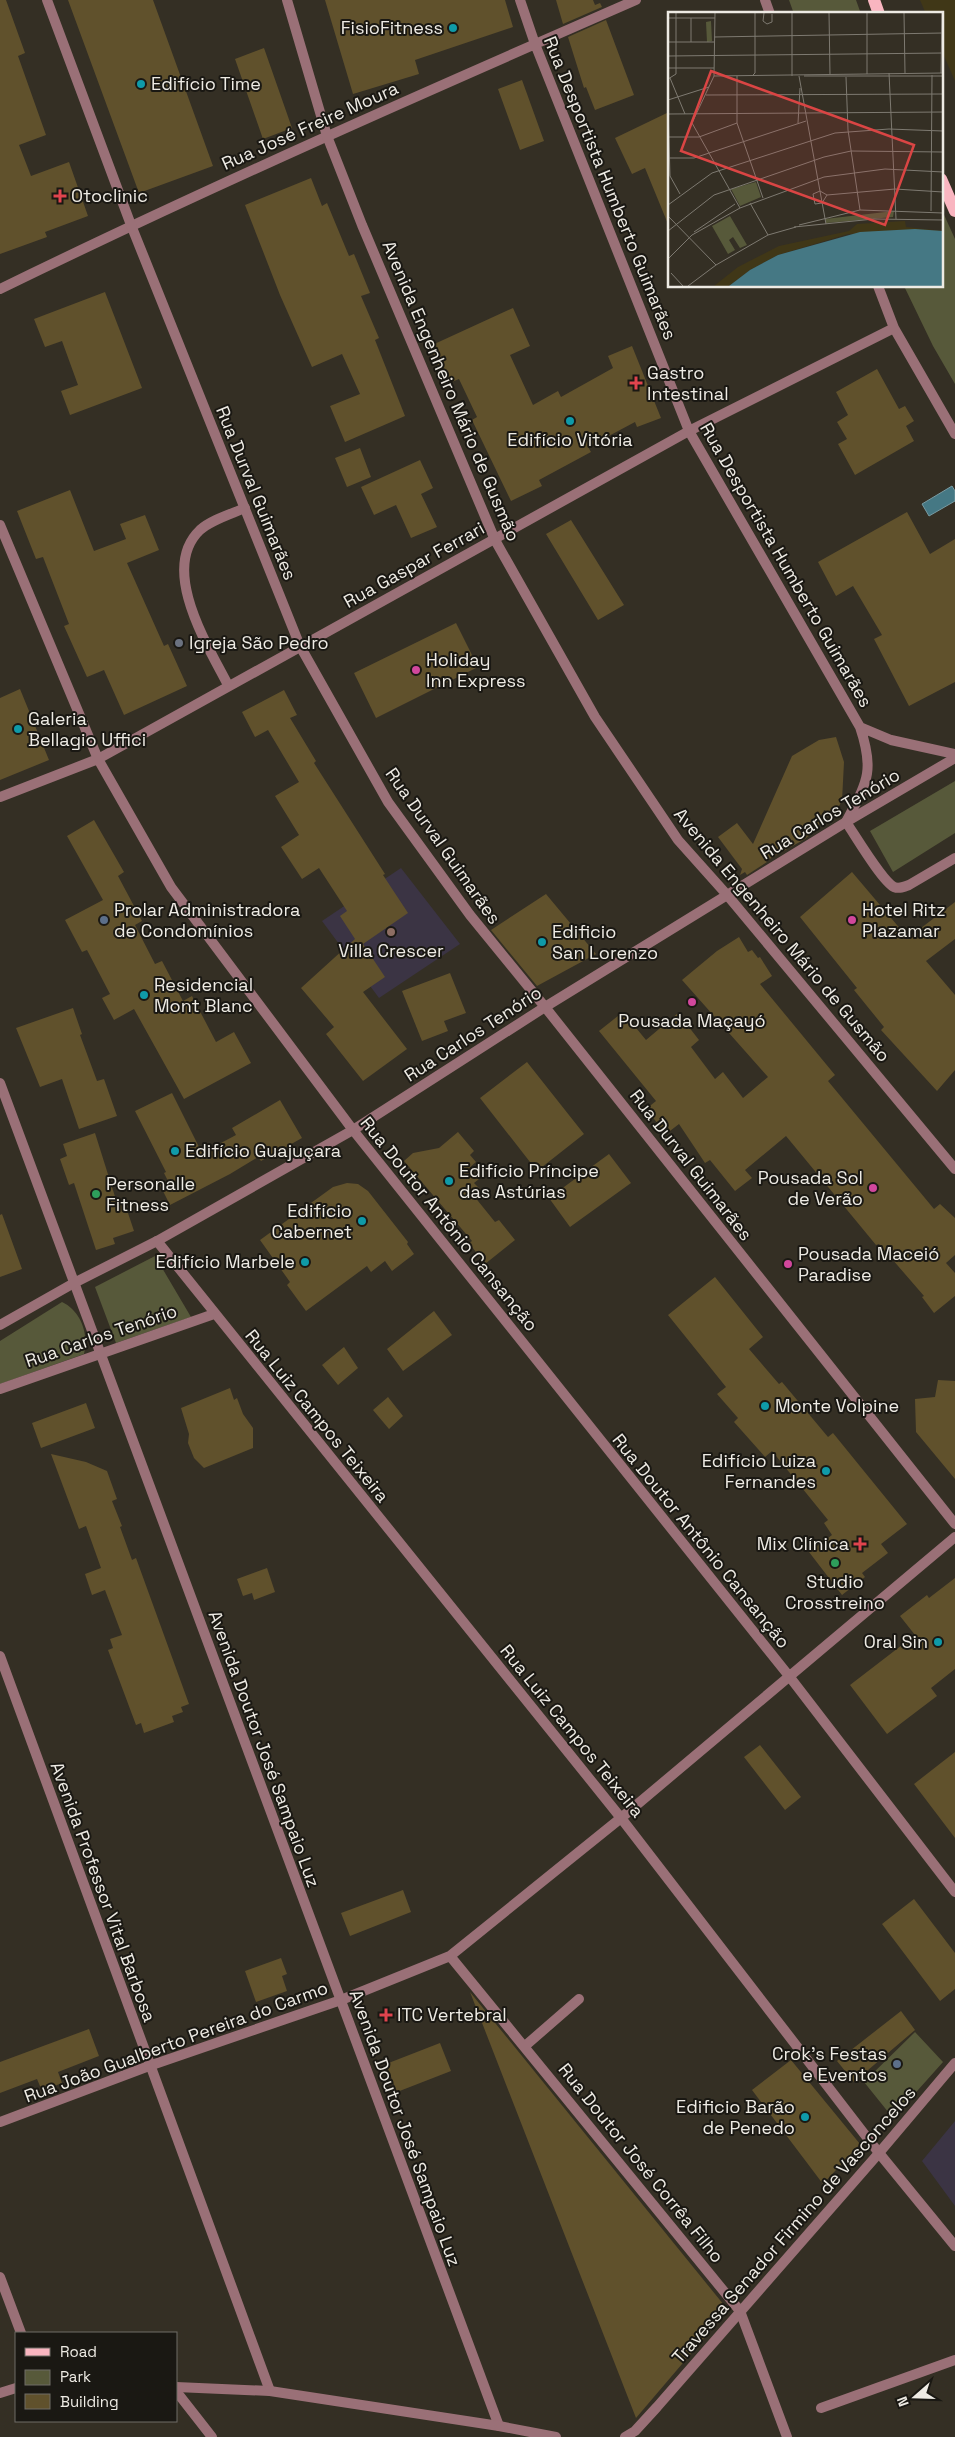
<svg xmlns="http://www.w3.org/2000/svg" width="955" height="2437" font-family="'Space Grotesk',sans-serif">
<rect width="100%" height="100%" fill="#342f24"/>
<path fill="#3b3444" d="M401,868L460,944L379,998L322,921Z
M955,2121V2206L922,2161Z"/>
<path fill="#57593a" d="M789,0H856L861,14H794Z
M941,208L955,239V384L933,346L904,286H941Z
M955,781V833L893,872L870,831Z
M155,1256L191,1317L116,1343L95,1287Z
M62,1302C81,1311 89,1334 84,1354L0,1384V1341Z
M915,2032L943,2062L893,2118L864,2082Z"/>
<path fill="#403717" d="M920,0H955V81L941,49V14H926Z"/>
<path fill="#457884" stroke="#789aa1" d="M952,486L955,491V501L929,516L922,504Z"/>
<path fill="#60512c" d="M0,0H6L25,53L18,56L46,135L19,145L31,176L69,162L88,216L45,232L47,237L0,254Z
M68,0H153L213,166L139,193Z
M325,0H505L513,27L415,60L419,74L353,94Z
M556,0H593L595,5L600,3L602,7L563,24Z
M606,20L634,95L595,110L586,87L584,88L568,37Z
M264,48L292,128L263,139L235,59Z
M522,80L544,141L520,150L498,89Z
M669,112V224H668L645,168L632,174L615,138Z
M311,178L322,206L327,203L349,256L354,254L370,293L361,296L379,338L375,340L405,416L345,442L330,406L360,394L342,354L312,367L280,295L245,205Z
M105,292L142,388L70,415L61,391L78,385L62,341L45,347L34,319Z
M513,308L530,346L510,355L533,405L558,391L561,397L613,368L608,356L632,346L661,418L637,427L635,422L588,447L591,452L539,480L542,486L511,501L472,420L477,417L459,379L447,384L430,346Z
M877,369L899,409L905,406L914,421L906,426L914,441L855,475L838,444L847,439L837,422L848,415L836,392Z
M360,448L371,477L347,487L335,458Z
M420,460L433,488L421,494L437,527L411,538L396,505L374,515L361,487Z
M70,490L94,551L126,539L120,524L145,515L159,550L127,563L164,646L168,644L187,686L124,715L104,670L87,677L64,626L69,624L43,557L36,559L17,511Z
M907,512L930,554L955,539V682L909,706L874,639L882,635L853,586L836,596L818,562Z
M571,520L624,605L598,620L546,534Z
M456,623L478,667L376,718L354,673Z
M20,689L49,760L0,780V698Z
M284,690L297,715L290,718L316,761L314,763L385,874L383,875L408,913L363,944L385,977L363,992L407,1049L363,1081L326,1034L334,1027L301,988L355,939L340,916L347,911L319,868L302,879L281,847L299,835L275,796L299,782L268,730L255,737L242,712Z
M836,737L844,762L842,801L834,814L824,810L818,828L805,839L766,861L767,862L747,875L745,872L740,875L742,869L718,837L737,823L753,844L792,756L819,740Z
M94,820L124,872L118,876L142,921L135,925L155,964L162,961L183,1001L192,996L216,1042L234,1032L251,1063L184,1099L134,1009L114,1020L102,998L110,994L87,950L82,952L65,920L103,900L67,836Z
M852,872L908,938L955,902V939L926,961L955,995V1070L937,1091L881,1030L884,1027L854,990L857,988L800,917Z
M546,894L596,954L537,986L491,930Z
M739,937L748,952L752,950L758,958L760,957L772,976L760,984L835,1075L828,1081L934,1209L940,1204L955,1218V1255L946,1263L955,1273V1296L934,1313L922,1297L924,1296L879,1244L876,1245L786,1136L745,1170L752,1178L735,1191L710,1160L705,1163L679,1124L666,1134L646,1109L656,1101L599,1031L623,1012L646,1040L678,1013L699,1040L691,1047L715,1079L723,1072L743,1098L768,1077L682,980L717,951Z
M450,973L466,1013L444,1021L448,1031L422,1041L402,991Z
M73,1008L82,1034L80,1035L97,1081L104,1079L117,1116L79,1129L62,1079L40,1087L16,1028Z
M527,1062L584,1134L537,1171L480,1098Z
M172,1093L202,1153L236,1135L232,1128L280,1100L302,1138L261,1161L258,1157L230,1174L170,1205L160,1185L168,1181L164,1173L166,1172L135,1111Z
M458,1132L474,1151L470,1155L476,1162L469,1168L479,1179L474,1183L481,1190L474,1196L495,1222L499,1220L515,1240L485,1264L469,1243L472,1241L404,1161L413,1153L439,1148Z
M95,1133L117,1203L124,1201L134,1231L113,1238L115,1244L96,1250L74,1183L69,1185L60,1159L67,1156L63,1144Z
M609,1154L631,1183L570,1227L549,1198Z
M347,1183L358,1184L368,1191L408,1242L407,1244L414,1254L392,1271L385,1261L371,1272L367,1266L306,1311L287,1285L290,1282L260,1240L333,1187Z
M2,1214L22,1269L0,1277V1215Z
M715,1277L763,1337L749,1349L779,1384L782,1382L828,1437L833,1433L907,1524L881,1544L888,1553L862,1573L865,1577L842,1595L809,1552L832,1535L824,1523L828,1520L772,1451L765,1457L734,1422L738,1418L717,1394L726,1387L668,1315Z
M434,1311L452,1335L403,1371L387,1349Z
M344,1347L358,1368L338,1385L322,1365Z
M938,1380L955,1381V1479L916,1432L915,1399L935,1397Z
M230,1388L234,1400L237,1398L243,1414L253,1428V1448L204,1468L194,1458L188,1443L189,1434L181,1408Z
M388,1397L403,1416L389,1429L373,1410Z
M86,1403L95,1428L41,1448L32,1423Z
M51,1454L86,1462L107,1471L117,1499L112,1501L122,1526L120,1527L132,1560L136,1558L189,1704L181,1707L183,1712L172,1716L174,1722L144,1733L141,1723L136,1725L108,1650L113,1648L110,1639L122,1635L105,1590L92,1595L85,1574L101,1568L86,1526L79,1529Z
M267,1568L275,1592L254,1600L252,1593L243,1596L237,1579Z
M955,1578V1669L931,1688L937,1696L887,1734L850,1685L915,1635L900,1616L927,1595L929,1598Z
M760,1745L801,1797L785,1810L744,1757Z
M955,1752V1838L914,1784Z
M403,1890L411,1912L350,1936L341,1913Z
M914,1899L955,1953V1989L940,2001L882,1924Z
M281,1958L287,1974L282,1976L287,1991L256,2002L245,1971Z
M470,1992L728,2310L636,2418Z
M901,2011L915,2030L854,2082L837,2061Z
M89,2029L99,2056L58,2072L62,2083L42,2091L37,2079L0,2093V2062Z
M440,2043L451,2071L397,2092L386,2064Z
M791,2060L860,2144L823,2184L752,2090Z"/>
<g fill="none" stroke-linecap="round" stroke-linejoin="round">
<path stroke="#9a7077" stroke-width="10" d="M228,685C208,646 159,569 200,530C211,520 231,514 245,508
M821,2408L955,2360"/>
<path stroke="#9a7077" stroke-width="10" d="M520,0L535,44L689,431L860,727C875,772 867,782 846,822C855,835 882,881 894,887C899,889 904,887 909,885L955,858
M765,0L770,14
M878,286L894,328L955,434
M0,289C209,187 423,93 636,0
M0,525L98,759L171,887L353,1130L789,1676L955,1892
M860,727L891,740L955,754
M0,797L98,759L689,431L894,328
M0,1083L499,2426
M157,1241L621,1818L879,2153L955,2246
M0,1389L214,1314
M0,1656L270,2391
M450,1956L740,2311L787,2437
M525,2046L579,1999
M0,2122L149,2066L341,2000L450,1956L621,1818L955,1537
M176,2391L212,2437"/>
<path stroke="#9a7077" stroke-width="10" d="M47,0L131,225L300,646L388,802L470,915L545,1007L955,1524
M287,0L327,136L362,225L495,540L595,717L678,840L728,896L955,1169
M0,1325L74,1283L157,1241L353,1130L545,1007L846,822L955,758
M0,2277L21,2333
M176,2387L270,2391L499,2426L556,2437
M0,2393L16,2388
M625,2437L635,2431L657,2407L879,2153L955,2063"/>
<path stroke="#f9b5c0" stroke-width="12" d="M874,0L879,14
M941,179L955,211"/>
</g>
<g fill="#0f9aa8" stroke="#1a1813" stroke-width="2">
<circle cx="453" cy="28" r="5"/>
<circle cx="141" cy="84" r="5"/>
<circle cx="570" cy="421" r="5"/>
<circle cx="18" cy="729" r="5"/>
<circle cx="542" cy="942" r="5"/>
<circle cx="144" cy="995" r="5"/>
<circle cx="175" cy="1151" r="5"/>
<circle cx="449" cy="1181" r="5"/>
<circle cx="362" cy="1221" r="5"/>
<circle cx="305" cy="1262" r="5"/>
<circle cx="765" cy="1406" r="5"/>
<circle cx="826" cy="1471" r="5"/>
<circle cx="938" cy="1642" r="5"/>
<circle cx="805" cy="2117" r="5"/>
</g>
<g fill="#e0444e" stroke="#1a1813" stroke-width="2">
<path d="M57.5 188.5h5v5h5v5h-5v5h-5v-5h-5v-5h5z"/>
<path d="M633.5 375.5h5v5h5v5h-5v5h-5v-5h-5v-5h5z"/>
<path d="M857.5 1536.5h5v5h5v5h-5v5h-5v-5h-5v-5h5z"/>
<path d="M383.5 2007.5h5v5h5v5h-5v5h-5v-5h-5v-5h5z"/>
</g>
<circle fill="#6b7280" stroke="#1a1813" stroke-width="2" cx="179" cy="643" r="5"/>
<g fill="#d1479c" stroke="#1a1813" stroke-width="2">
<circle cx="416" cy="670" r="5"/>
<circle cx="852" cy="920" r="5"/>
<circle cx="692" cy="1002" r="5"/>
<circle cx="873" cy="1188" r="5"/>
<circle cx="788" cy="1264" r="5"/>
</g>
<g fill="#5c6f8a" stroke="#1a1813" stroke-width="2">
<circle cx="104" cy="920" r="5"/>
<circle cx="897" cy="2064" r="5"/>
</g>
<circle fill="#8d6e63" stroke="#1a1813" stroke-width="2" cx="391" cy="932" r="5"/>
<g fill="#2e9e5b" stroke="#1a1813" stroke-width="2">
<circle cx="96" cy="1194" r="5"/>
<circle cx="835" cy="1563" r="5"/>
</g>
<g text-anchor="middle" stroke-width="4" stroke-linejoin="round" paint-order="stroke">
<g font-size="18" fill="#eeebe4" stroke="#1a1813" text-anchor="start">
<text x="443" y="34" text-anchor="end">FisioFitness</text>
<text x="151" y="90">Edifício Time</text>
<text x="71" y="202">Otoclinic</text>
<text x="647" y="379">Gastro<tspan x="647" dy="21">Intestinal</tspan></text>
<text x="570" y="446" text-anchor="middle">Edifício Vitória</text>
<text x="189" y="649">Igreja São Pedro</text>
<text x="426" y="666">Holiday<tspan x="426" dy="21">Inn Express</tspan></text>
<text x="28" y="725">Galeria<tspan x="28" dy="21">Bellagio Uffici</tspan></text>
<text x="114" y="916">Prolar Administradora<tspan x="114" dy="21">de Condomínios</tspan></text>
<text x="862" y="916">Hotel Ritz<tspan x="862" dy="21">Plazamar</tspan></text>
<text x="552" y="938">Edificio<tspan x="552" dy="21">San Lorenzo</tspan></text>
<text x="391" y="957" text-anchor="middle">Villa Crescer</text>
<text x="154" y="991">Residencial<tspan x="154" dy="21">Mont Blanc</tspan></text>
<text x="692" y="1027" text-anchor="middle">Pousada Maçayó</text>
<text x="185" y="1157">Edifício Guajuçara</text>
<text x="459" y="1177">Edifício Príncipe<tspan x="459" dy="21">das Astúrias</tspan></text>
<text x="863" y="1184" text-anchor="end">Pousada Sol<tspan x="863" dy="21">de Verão</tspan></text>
<text x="106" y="1190">Personalle<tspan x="106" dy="21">Fitness</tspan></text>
<text x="352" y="1217" text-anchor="end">Edifício<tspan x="352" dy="21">Cabernet</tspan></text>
<text x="798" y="1260">Pousada Maceió<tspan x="798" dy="21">Paradise</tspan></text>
<text x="295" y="1268" text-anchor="end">Edifício Marbele</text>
<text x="775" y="1412">Monte Volpine</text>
<text x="816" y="1467" text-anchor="end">Edifício Luiza<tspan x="816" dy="21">Fernandes</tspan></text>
<text x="849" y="1550" text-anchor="end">Mix Clínica</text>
<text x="835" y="1588" text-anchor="middle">Studio<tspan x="835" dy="21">Crosstreino</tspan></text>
<text x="928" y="1648" text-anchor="end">Oral Sin</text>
<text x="397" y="2021">ITC Vertebral</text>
<text x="887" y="2060" text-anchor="end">Crok's Festas<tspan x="887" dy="21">e Eventos</tspan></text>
<text x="795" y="2113" text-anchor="end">Edificio Barão<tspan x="795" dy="21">de Penedo</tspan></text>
</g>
<g font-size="18" fill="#eeebe4" stroke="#1a1813">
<text transform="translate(310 126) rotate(-24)" y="6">Rua José Freire Moura</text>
<text transform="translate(610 188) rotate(68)" y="6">Rua Desportista Humberto Guimarães</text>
<text transform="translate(451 391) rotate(67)" y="6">Avenida Engenheiro Mário de Gusmão</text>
<text transform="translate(256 493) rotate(68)" y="6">Rua Durval Guimarães</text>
<text transform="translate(414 565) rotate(-29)" y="6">Rua Gaspar Ferrari</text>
<text transform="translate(786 565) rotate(60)" y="6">Rua Desportista Humberto Guimarães</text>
<text transform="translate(830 814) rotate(-31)" y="6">Rua Carlos Tenório</text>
<text transform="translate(443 846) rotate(55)" y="6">Rua Durval Guimarães</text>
<text transform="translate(782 935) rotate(50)" y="6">Avenida Engenheiro Mário de Gusmão</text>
<text transform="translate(473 1034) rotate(-33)" y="6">Rua Carlos Tenório</text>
<text transform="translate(691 1165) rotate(52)" y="6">Rua Durval Guimarães</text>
<text transform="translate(449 1224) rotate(51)" y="6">Rua Doutor Antônio Cansanção</text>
<text transform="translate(101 1336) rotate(-19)" y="6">Rua Carlos Tenório</text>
<text transform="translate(317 1416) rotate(51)" y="6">Rua Luiz Campos Teixeira</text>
<text transform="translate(701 1541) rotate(51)" y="6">Rua Doutor Antônio Cansanção</text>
<text transform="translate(572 1731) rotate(51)" y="6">Rua Luiz Campos Teixeira</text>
<text transform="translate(264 1749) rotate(70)" y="6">Avenida Doutor José Sampaio Luz</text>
<text transform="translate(103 1892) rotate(70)" y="6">Avenida Professor Vital Barbosa</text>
<text transform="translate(176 2042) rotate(-20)" y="6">Rua João Gualberto Pereira do Carmo</text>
<text transform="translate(405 2128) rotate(70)" y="6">Avenida Doutor José Sampaio Luz</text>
<text transform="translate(641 2163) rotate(51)" y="6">Rua Doutor José Corrêa Filho</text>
<text transform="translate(794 2225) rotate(-49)" y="6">Travessa Senador Firmino de Vasconcelos</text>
</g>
</g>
<g transform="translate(668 12)">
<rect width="275" height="275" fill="#342f24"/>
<path d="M43,9L44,29L39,30L38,10ZM88,170L93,185L72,194L63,177ZM226,199L225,205L158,211L157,207ZM62,204L79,233L72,236L65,225L61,228L67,238L60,242L44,214Z" fill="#57593a"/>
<path d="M237,209L238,215L275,219L180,222L110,243L82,258L61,274H46L70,255L111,234L181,219L189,212Z" fill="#403717"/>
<path d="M247,217L275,219V274H61L82,258L110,243L192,220Z" fill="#457884"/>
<path fill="none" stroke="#7e7a71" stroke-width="1" d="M47,1L46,64L24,111L72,196M96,1L95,9L99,12L104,10V2M161,1L162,63M236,1L237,61M0,6H47M46,25L275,21M0,30H46M23,30V6M0,44L275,41M0,56H46M221,61L228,207M273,61L274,1M199,62V1M46,64L275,61M69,64V111L95,186M84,64L87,61V1M124,64V1M131,64L158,212M136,64H275M178,65L180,118L192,198M2,66L17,102M0,67L8,62V1M38,83L275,82M0,88L41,75M0,94L2,164L12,182M0,102L275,100M130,111L132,76M0,125H31L69,111M0,146H26L138,109M159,183L154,191L147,192L145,182L152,179L159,183L227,177L275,180M82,191L100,223M0,193L44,161L167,121L221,117L275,119M263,199L264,63M0,204L48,253M131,213L192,198L275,201M126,215L206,207L275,208M0,219L46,183L156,145L183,139L275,140M26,220L67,192M0,247L24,223L72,196L156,165L217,157L275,160M3,261L15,274M20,274L48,253L100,223L128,215"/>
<path fill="#da4544" fill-opacity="0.15" stroke="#da4544" stroke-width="2.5" d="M43,59L246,133L217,213L13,139Z"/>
<rect width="275" height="275" fill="none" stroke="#eeebe4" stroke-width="2.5"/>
</g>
<rect x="15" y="2332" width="162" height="90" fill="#1a1813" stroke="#6f6c67"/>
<rect x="25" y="2348" width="25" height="8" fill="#f9b5c0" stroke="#6f6c67"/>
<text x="60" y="2357" font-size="15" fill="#eeebe4">Road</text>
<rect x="25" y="2370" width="25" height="15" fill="#57593a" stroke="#6f6c67"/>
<text x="60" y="2382" font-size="15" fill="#eeebe4">Park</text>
<rect x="25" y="2394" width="25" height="15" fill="#60512c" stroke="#6f6c67"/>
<text x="60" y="2407" font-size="15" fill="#eeebe4">Building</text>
<g transform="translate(915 2397) rotate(250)" stroke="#1a1813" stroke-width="4" paint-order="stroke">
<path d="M0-4L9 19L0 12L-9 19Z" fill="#eeebe4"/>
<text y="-8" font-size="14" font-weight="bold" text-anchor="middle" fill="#eeebe4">N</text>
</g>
</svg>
